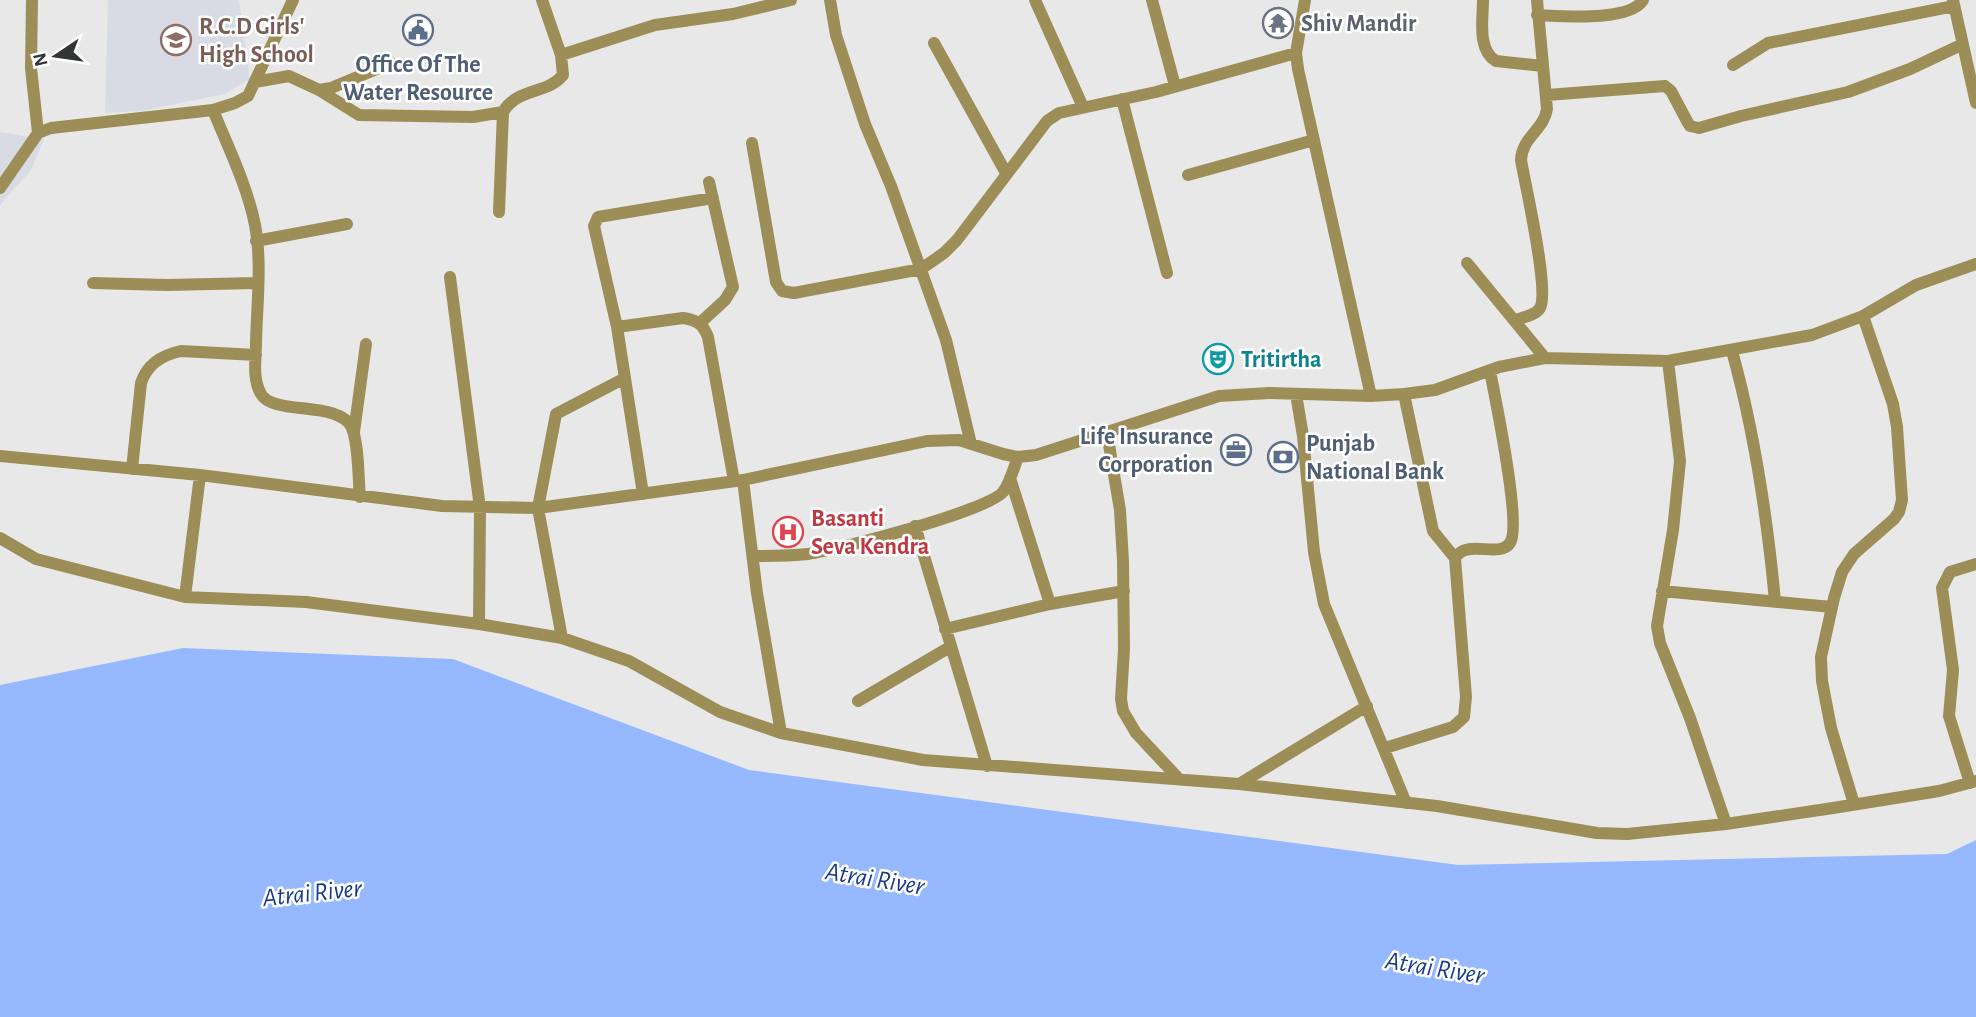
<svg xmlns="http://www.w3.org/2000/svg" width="1976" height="1017" font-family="'Alegreya Sans',sans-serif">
<rect width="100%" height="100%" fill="#e8e8e9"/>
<path fill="#d9dbe4" d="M108,0H239L250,79L224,94L142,111L105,113Z
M0,132L44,139L31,170L0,205Z"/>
<path fill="#95b8ff" d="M183,648L453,659L749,770L1458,865L1947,854L1976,840V1017H0V685Z"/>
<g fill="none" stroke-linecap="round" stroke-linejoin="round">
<path stroke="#9d8e57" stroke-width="12" d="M32,0L31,68L38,133
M830,0L836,35L865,124L891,186L946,340L971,444
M1035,0L1083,107
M1152,0L1175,86
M1305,0L1296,53L1298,69L1371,396
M1483,0C1483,19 1477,50 1496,61L1543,66
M1953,0L1976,103
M1537,15C1562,16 1630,22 1643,0
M934,43L1006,173
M561,55L655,25L733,14L791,0
M1733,65L1768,43L1954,6
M255,82L289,76L319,90L331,88L391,63
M319,90L359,115L473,117L503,112
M1547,95L1665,86L1671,91L1688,123L1690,126L1699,128L1741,116L1848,92L1910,69L1961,45
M1122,99L1167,273
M213,110C228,147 247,185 255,225C262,262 257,304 256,342C256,358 252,379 261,394C273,416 340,400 352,428C359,446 358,477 360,497
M752,143L776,282L782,291L794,293L921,269L944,253L957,240L1047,121L1059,113L1156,92L1296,53
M1188,175L1314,140
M0,188L38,133L51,128L213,110L235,103L248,96L293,0
M499,212L503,112C518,87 547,95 563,75L561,55L542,0
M256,241L347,224
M1467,263L1545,358
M450,277L480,508L479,624
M93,283L167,285L257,283
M1516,320C1524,317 1536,315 1540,308C1550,291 1525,184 1521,160C1522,137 1544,130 1547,109L1537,0
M700,323L725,300L733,287L709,182
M617,327L683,318C697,320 703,324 708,337L734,481
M1732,351C1755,434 1767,515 1775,601
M1668,361L1680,461L1673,530L1657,626L1660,643L1690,718L1726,824
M1296,394L1303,436L1314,552L1324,604L1406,803
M1404,394L1433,531L1455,558
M354,432L366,344
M1107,433L1120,510L1123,561L1124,649L1121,699L1123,711L1136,733L1179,779
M0,456L200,475L442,506L538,508L743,480L927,441L959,440L1003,454L1018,457L1036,455L1219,396L1269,393L1371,396L1404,394L1435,390L1499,367L1545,358L1668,361L1812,335L1863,316L1916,285L1976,264
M132,469L141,383C147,364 162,355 181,351L256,355
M1010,478L1050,604
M743,480L757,593L781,733
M643,494L617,327L594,226L598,217L713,198
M915,526L987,766
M0,538L36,559L185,597L306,602L479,624L562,638L629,661L720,712L781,733L923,760L1239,784L1437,806L1597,833L1627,834L1726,824L1833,808L1939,791L1976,781
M753,556C771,556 790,556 808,554C838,550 987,511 1003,492C1010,483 1014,467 1018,457
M1662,591L1832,607
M185,597L200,475
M945,629L1050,604L1124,591
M562,638L538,508L556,414L625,378
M858,701L950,647
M1385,748L1453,727L1464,717L1466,697L1455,558C1467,538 1499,559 1510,543C1522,526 1495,397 1490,371
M1970,783L1949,716L1953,670L1942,588L1950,572L1976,564
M1239,784L1367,706
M1854,804L1831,728L1822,681L1821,657L1834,598L1842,572L1854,554L1894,519L1899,512L1902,500L1897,427L1893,404L1863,316"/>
</g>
<defs>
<g id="temple-ring" transform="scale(1.575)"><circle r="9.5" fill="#fff" stroke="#6b7280" stroke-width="1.5"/><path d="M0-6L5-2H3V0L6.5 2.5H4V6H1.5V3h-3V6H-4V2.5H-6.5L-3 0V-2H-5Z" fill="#6b7280"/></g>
<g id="civic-ring" transform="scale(1.575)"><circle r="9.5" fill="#fff" stroke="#5c6f8a" stroke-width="1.5"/><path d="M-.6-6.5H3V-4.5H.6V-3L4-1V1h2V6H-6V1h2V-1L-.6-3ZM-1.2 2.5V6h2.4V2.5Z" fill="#5c6f8a"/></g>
<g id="school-ring" transform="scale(1.575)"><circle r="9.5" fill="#fff" stroke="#8d6e63" stroke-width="1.5"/><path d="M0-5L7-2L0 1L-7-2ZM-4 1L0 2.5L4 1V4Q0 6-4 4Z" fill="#8d6e63"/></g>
<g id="theatre-ring" transform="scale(1.575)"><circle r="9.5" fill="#fff" stroke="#0f9aa8" stroke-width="1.5"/><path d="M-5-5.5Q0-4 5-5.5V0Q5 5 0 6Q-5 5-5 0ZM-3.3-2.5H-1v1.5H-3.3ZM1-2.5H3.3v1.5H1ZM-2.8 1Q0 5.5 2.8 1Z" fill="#0f9aa8"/></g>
<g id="office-ring" transform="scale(1.575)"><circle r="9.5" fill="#fff" stroke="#5c6f8a" stroke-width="1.5"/><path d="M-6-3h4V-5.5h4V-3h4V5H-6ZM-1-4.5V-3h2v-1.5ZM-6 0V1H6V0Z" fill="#5c6f8a"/></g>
<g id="bank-ring" transform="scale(1.575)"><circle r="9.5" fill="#fff" stroke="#5c6f8a" stroke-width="1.5"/><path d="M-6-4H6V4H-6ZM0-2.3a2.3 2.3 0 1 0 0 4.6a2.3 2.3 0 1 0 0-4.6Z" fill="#5c6f8a"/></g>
<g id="hospital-ring" transform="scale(1.575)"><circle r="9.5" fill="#fff" stroke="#e0444e" stroke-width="1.5"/><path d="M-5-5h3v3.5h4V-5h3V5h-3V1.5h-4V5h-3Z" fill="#e0444e"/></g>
</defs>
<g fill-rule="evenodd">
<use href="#temple-ring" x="1278" y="23"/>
<use href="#civic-ring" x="418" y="30"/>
<use href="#school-ring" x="176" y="40"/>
<use href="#theatre-ring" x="1218" y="359"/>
<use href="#office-ring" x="1236" y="450"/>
<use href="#bank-ring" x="1283" y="457"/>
<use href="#hospital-ring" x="788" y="532"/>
</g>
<g text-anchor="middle" stroke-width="5" stroke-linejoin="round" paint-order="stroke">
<g font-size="24" font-weight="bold" fill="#5b616d" stroke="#fff" text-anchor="start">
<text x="1301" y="31">Shiv Mandir</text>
</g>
<g font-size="24" font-weight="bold" fill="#785e54" stroke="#fff" text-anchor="start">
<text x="199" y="34">R.C.D Girls'<tspan x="199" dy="28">High School</tspan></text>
</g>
<g font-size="24" font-weight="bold" fill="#4e5e75" stroke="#fff">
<text x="418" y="72">Office Of The<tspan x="418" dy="28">Water Resource</tspan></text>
<text x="1213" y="444" text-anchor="end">Life Insurance<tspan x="1213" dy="28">Corporation</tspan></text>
<text x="1306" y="451" text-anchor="start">Punjab<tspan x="1306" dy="28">National Bank</tspan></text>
</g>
<g font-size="24" font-weight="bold" fill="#0d838f" stroke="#fff" text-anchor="start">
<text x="1241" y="367">Tritirtha</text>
</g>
<g font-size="24" font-weight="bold" fill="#be3a42" stroke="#fff" text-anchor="start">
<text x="811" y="526">Basanti<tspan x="811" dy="28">Seva Kendra</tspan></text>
</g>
<g font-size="26" font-style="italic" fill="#193a8b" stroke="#fff">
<text transform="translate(875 878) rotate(9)" y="9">Atrai River</text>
<text transform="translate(312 892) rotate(-6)" y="9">Atrai River</text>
<text transform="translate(1435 967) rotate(9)" y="9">Atrai River</text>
</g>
</g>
<g transform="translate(56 56) rotate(257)" stroke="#ffffff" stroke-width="5" paint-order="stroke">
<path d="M0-5L12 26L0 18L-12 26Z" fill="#333434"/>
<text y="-10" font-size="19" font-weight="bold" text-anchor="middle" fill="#333434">N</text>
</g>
</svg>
